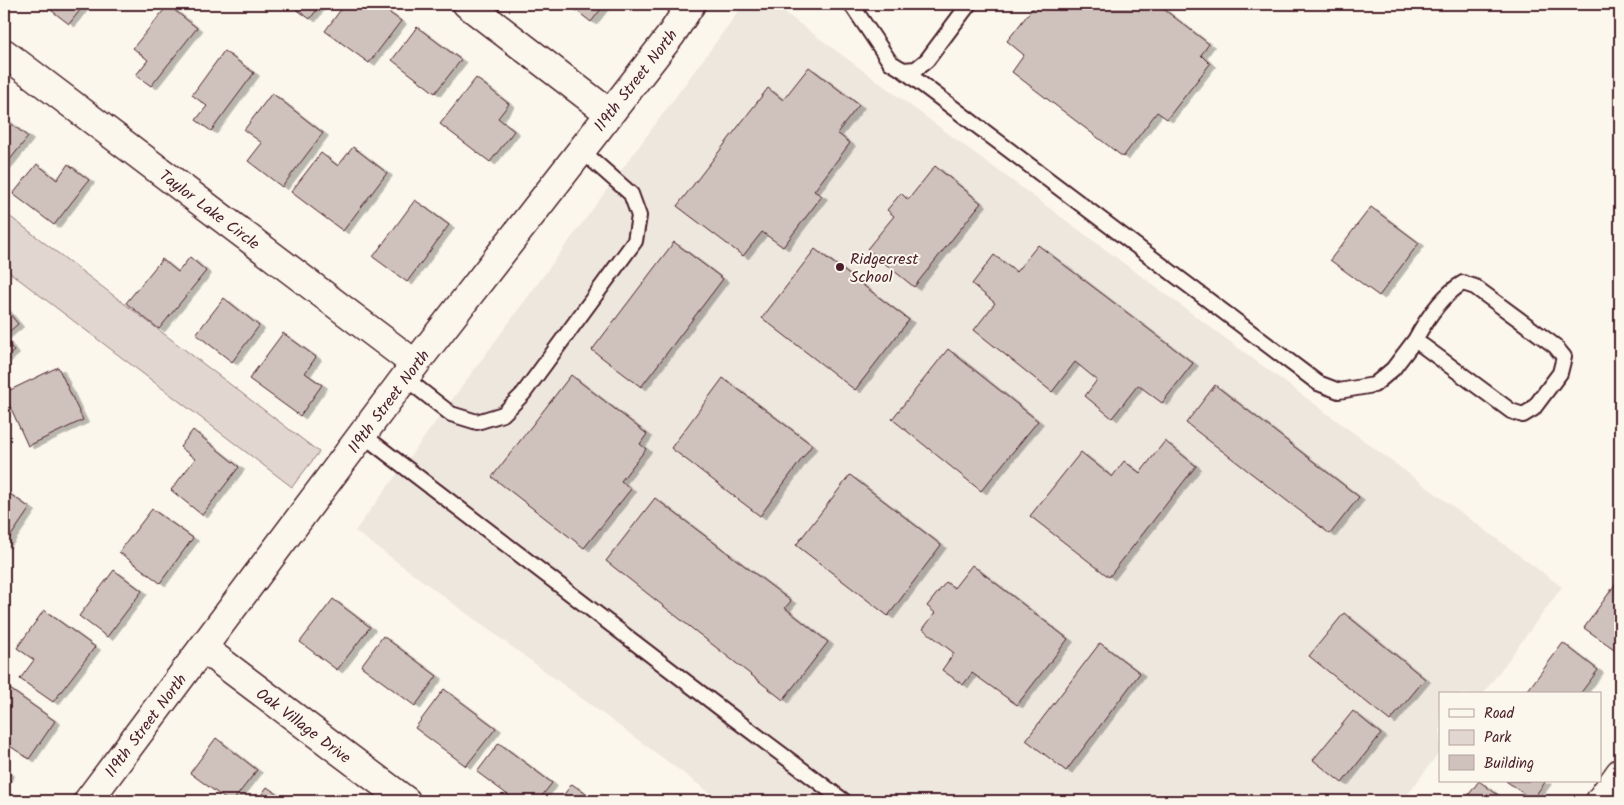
<svg xmlns="http://www.w3.org/2000/svg" width="1624" height="805" font-family="Kalam,sans-serif">
<defs>
<filter id="shadow"><feDropShadow dx="5.5" dy="3" stdDeviation="0" flood-color="#0004"/></filter>
</defs>
<rect width="100%" height="100%" fill="#fbf7ec"/>
<filter id="ink" filterUnits="userSpaceOnUse"><feTurbulence type="fractalNoise" baseFrequency=".02" numOctaves="2"/><feDisplacementMap in="SourceGraphic" scale="10" xChannelSelector="R" yChannelSelector="G"/><feConvolveMatrix kernelMatrix="1 2 1 2 8 2 1 2 1" color-interpolation-filters="sRGB"/></filter>
<g filter="url(#ink)">
<path fill="#eee7de" d="M744,4H773L1562,587L1483,694H1440V751L1403,801H721L355,531Z"/>
<path fill="#e2d7d0" stroke="#967b7e" d="M4,212L319,452L292,487L4,268Z"/>
<path fill="#cfc2bc" stroke="#4a1f2b" filter="url(#shadow)" d="M43,4H85L69,24Z
M289,4H321L310,19Z
M345,4H377L401,21L369,63L325,31Z
M568,4H605L591,22Z
M1036,4H1157L1209,44L1201,55L1210,64L1167,119L1157,112L1123,157L1012,72L1024,55L1007,41Z
M168,5L197,28L151,86L136,75L148,60L133,48Z
M417,27L461,60L435,93L392,60Z
M224,51L254,73L211,131L196,120L207,106L192,95Z
M809,67L859,105L837,133L850,143L814,191L822,196L783,247L762,232L743,256L677,206L768,88L783,100Z
M476,78L509,104L498,118L514,131L490,162L440,124Z
M272,93L323,133L282,187L248,161L262,143L244,130Z
M4,118L28,137L4,167Z
M353,147L387,173L343,231L291,192L321,153L338,166Z
M37,164L57,180L68,164L89,180L54,225L13,194Z
M935,166L981,203L914,287L867,249L894,216L887,210L901,193L908,200Z
M415,200L449,225L407,282L373,257Z
M1371,207L1419,243L1379,296L1330,260Z
M674,242L723,279L641,387L592,350Z
M1038,245L1193,363L1162,403L1138,385L1112,418L1085,396L1097,380L1075,362L1052,392L974,330L995,303L972,284L994,255L1016,272Z
M815,249L909,320L855,390L762,318Z
M190,257L206,271L159,329L126,303L162,259L178,272Z
M224,298L259,326L232,362L196,334Z
M4,307L18,324L4,336Z
M283,333L316,357L305,373L322,385L300,416L249,379Z
M4,338L14,351L4,360Z
M948,349L1038,421L981,491L892,419Z
M58,367L83,420L28,446L4,393Z
M571,375L647,434L640,444L646,449L621,481L631,489L584,548L492,477Z
M723,378L812,445L760,516L671,448Z
M1215,385L1359,497L1330,534L1186,423Z
M193,430L239,467L202,515L171,490L195,459L180,447Z
M1165,441L1196,466L1109,577L1030,516L1081,452L1112,477L1124,461L1140,473Z
M850,475L941,545L888,616L796,545Z
M4,490L30,508L4,546Z
M655,498L791,601L785,608L828,642L783,700L606,561Z
M152,509L193,538L160,583L119,552Z
M972,565L1068,639L1017,705L972,673L963,685L942,670L954,653L923,629L935,613L927,606L946,582L954,588Z
M114,570L142,591L107,637L79,616Z
M1619,579L1620,647L1617,651L1584,628Z
M333,599L370,627L337,670L300,642Z
M44,610L95,647L53,702L20,679L34,660L17,648Z
M1344,613L1425,679L1390,721L1309,656Z
M383,636L437,676L415,706L361,666Z
M1100,643L1140,673L1066,771L1026,740Z
M1563,643L1598,670L1580,694H1525Z
M4,685L55,721L29,759L4,742V722L8,716L4,714Z
M444,689L496,728L466,766L415,728Z
M1353,711L1381,734L1342,783L1313,760Z
M216,738L257,770L233,801H228L190,773Z
M499,743L552,783L538,801H516L477,772Z
M4,769L9,773L4,781Z
M1479,781L1506,801H1464Z
M1506,781H1546L1532,800Z
M572,784L596,801H559Z
M267,787L287,801H257Z"/>
<g fill="none" stroke-linecap="round" stroke-linejoin="round">
<g stroke="#4a1f2b" stroke-width="18">
<path id="service" d="M851,4L890,62L903,70L916,69L927,60L969,4
M903,70L1318,383L1339,391L1374,385L1393,369L1415,340L1511,411L1523,415L1533,409L1560,373L1564,357L1555,346L1475,287L1463,283C1442,295 1427,318 1415,340
M405,378L451,414L477,422L503,414L523,394L635,241L639,216L631,194L581,150
M363,435L732,717L844,801"/>
</g>
<g stroke="#4a1f2b" stroke-width="31">
<path id="minor" d="M467,4L609,113
M4,53L415,364
M203,648L406,801
M1600,801L1620,773"/>
</g>
<g stroke="#4a1f2b" stroke-width="31">
<path id="tertiary" d="M88,801L415,364L671,35L691,4"/>
</g>
<use href="#service" stroke="#fbf7ec" stroke-width="14"/>
<use href="#minor" stroke="#fbf7ec" stroke-width="28"/>
<use href="#tertiary" stroke="#fbf7ec" stroke-width="28"/>
</g>
</g>
<circle fill="#4a1f2b" stroke="#fbf7ec" stroke-width="2" cx="840" cy="267" r="5"/>
<g text-anchor="middle" stroke-width="4" stroke-linejoin="round" paint-order="stroke">
<g font-size="16" fill="#4a1f2b" stroke="#fbf7ec">
<text transform="translate(635 80) rotate(-52)" y="6">119th Street North</text>
<text transform="translate(210 209) rotate(37)" y="6">Taylor Lake Circle</text>
<text transform="translate(388 401) rotate(-53)" y="6">119th Street North</text>
<text transform="translate(145 725) rotate(-53)" y="6">119th Street North</text>
<text transform="translate(304 725) rotate(37)" y="6">Oak Village Drive</text>
</g>
<g font-size="16" fill="#4a1f2b" stroke="#fbf7ec" text-anchor="start">
<text x="850" y="264">Ridgecrest<tspan x="850" dy="18">School</tspan></text>
</g>
</g>
<rect width="1624" height="805" fill="none" stroke="#fbf7ec" stroke-width="20"/>
<rect x="10" y="10" width="1604" height="785" fill="none" stroke="#4a1f2b" stroke-width="2" filter="url(#ink)"/>
<rect x="1439" y="692" width="162" height="90" fill="#fbf7ec" stroke="#b4a19f"/>
<rect x="1449" y="709" width="25" height="8" fill="#fbf7ec" stroke="#b4a19f"/>
<text x="1484" y="718" font-size="15" fill="#4a1f2b">Road</text>
<rect x="1449" y="730" width="25" height="15" fill="#e2d7d0" stroke="#b4a19f"/>
<text x="1484" y="742" font-size="15" fill="#4a1f2b">Park</text>
<rect x="1449" y="755" width="25" height="15" fill="#cfc2bc" stroke="#b4a19f"/>
<text x="1484" y="768" font-size="15" fill="#4a1f2b">Building</text>
</svg>
